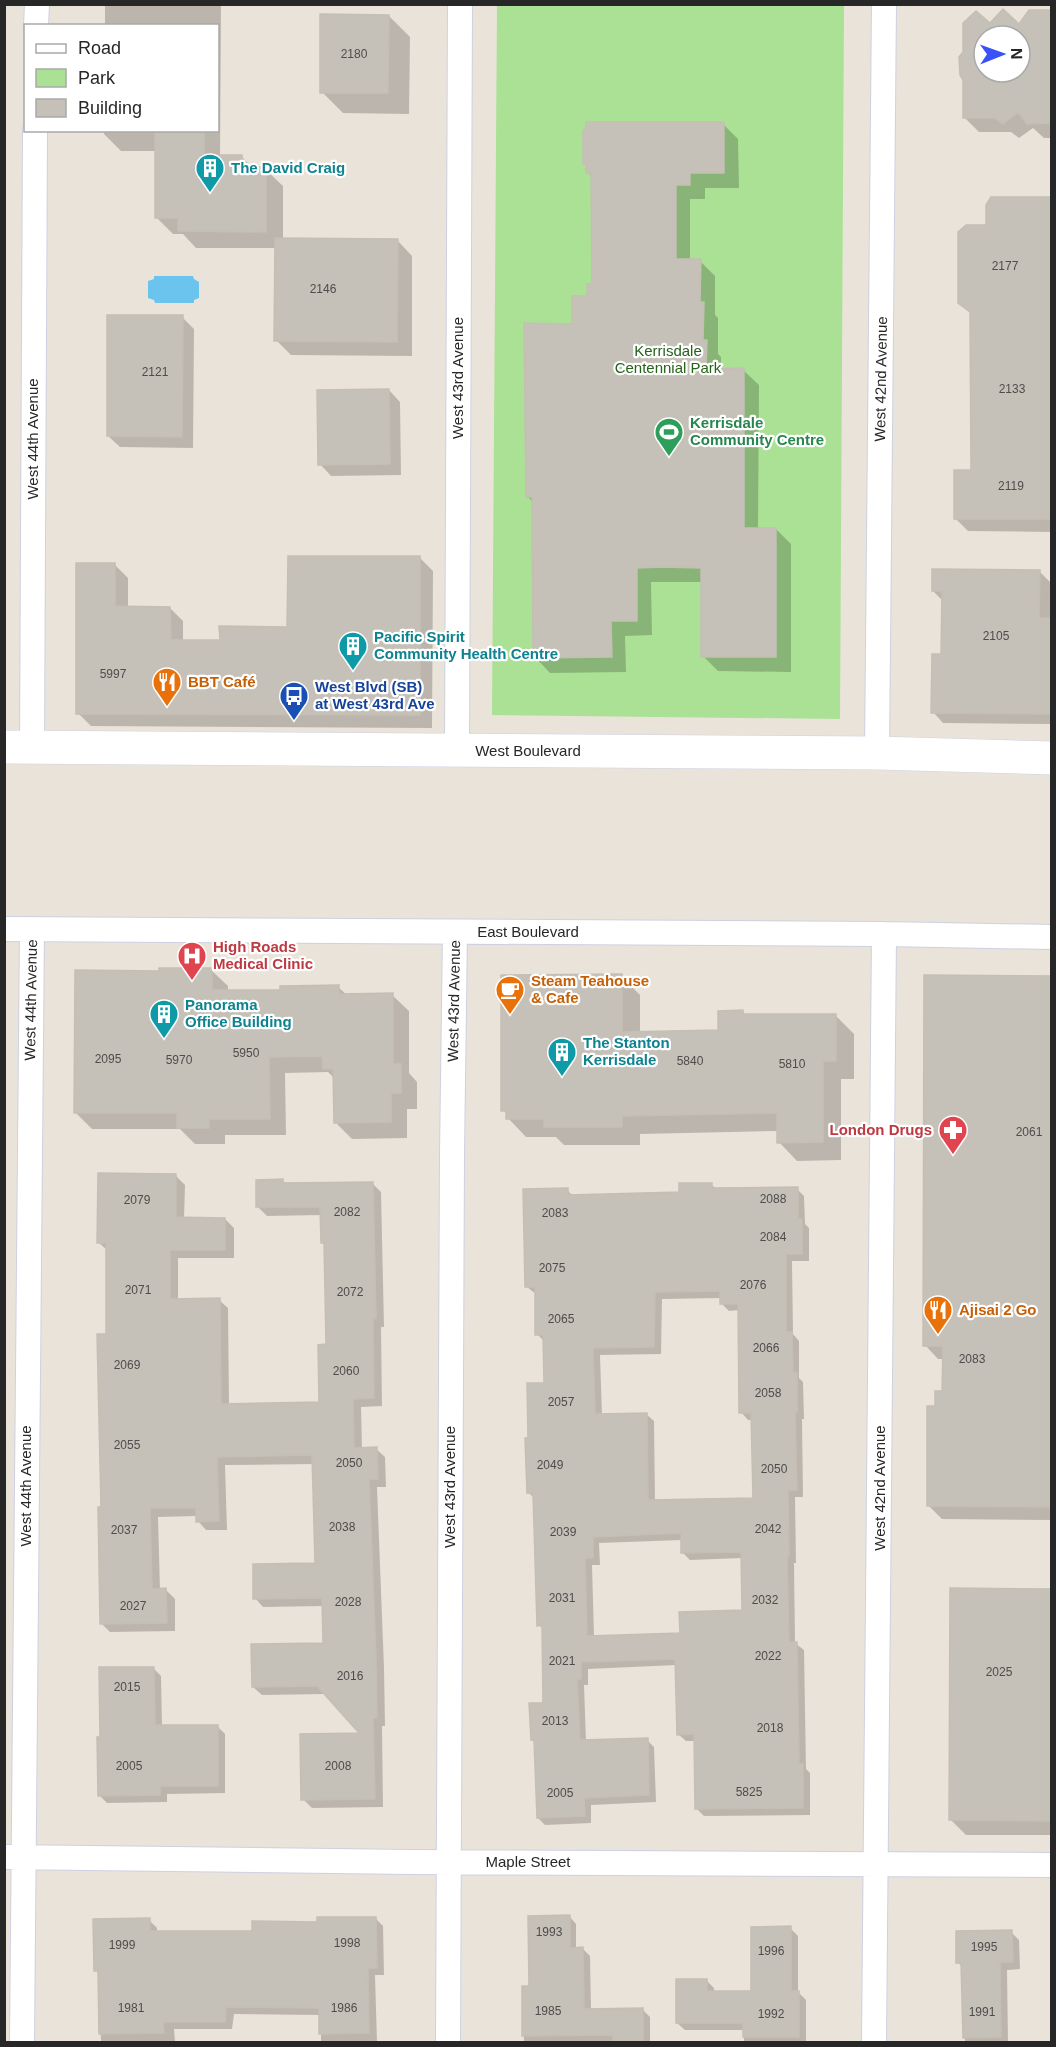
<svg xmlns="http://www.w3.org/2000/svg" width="1056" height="2047" font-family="Arial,sans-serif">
<rect width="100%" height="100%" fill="#eae3d9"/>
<path fill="#abe195" d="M497,5H844L840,719L492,715Z"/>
<path fill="#6bc4ed" d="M154,276H193L194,279L199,282V298L194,300V303H155L154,300L148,298V281L154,279Z"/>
<path fill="#0003" fill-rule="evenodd" d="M105,4H221L220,157H242L254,169H265L283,186V240H397L412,256V356L291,355L276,340V248H196L183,234H173L156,217V151H121L104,134V130H218V26H105Z
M1052,11V138H1044L1033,128L1019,138L1011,132H979L964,117V80L961,58L991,26H1020ZM984,36H1020V72H984Z
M389,16L410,37L409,114L343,113L322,92Z
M723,124L738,139L739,188H705V199H690V261H700L715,276V315L718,318V354L721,357V370H743L759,385L758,529H776L791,544V672L718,671L703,656V582H651L652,635L625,636L626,672L550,673L535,657L534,503L527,496L574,325L594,285L592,177L588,172L587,166L585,163Z
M1052,202V532L968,531L955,518L972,472L971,314L959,303L987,227Z
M182,317L194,329L193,448L120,447L108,436Z
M389,390L400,402L401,475L331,476L320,464Z
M420,558L433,571L432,728L91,726L78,713L115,565L128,578V608H170L183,621V641L221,642L289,628Z
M1039,571L1050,582L1052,724L943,723L933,712L943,656V601L933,591Z
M211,970L228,986V991H282L338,987L347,995H392L409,1011V1073L417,1082V1109H407V1138L352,1139L335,1122V1079L328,1072L285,1073L286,1135H225V1144H195L180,1129H92L75,1112L160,972Z
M621,976L640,995V1034L720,1032L743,1012L746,1015H835L854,1034V1079H841V1160L797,1161L779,1142V1131L640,1134V1145H564L556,1137H526L508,1118V1115L503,1110Z
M1052,978V1520L942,1519L928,1505L936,1407L944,1393V1359H938L925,1345Z
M176,1176L185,1185L184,1219H225L234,1228V1258H178V1300H219L228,1308L229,1405L320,1404L328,1346L326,1246L322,1242V1215L267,1216L258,1207L283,1181L287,1185L372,1183L381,1192L384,1327H381L382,1406L361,1407L362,1449H376L385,1457L386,1487H377L384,1668L385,1726H382L383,1807L312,1808L303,1799L363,1734L326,1694L262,1695L253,1687L324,1645L323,1606L263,1607L255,1598L316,1565L314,1464L225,1465L227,1530H206L198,1521L197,1516L158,1517L160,1590H166L175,1599V1631L110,1632L101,1623L108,1251L98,1242Z
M711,1184L717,1190L797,1189L804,1196L805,1224L809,1228V1261H792L793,1334L799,1341V1378L803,1382L804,1419H802L803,1497H795L796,1563H794L795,1643L804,1650L806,1769L810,1773V1815L704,1816L697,1809L695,1741H686L678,1734L676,1665L588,1669V1685H584L586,1741L647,1740L654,1747L656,1802L591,1805V1823L545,1825L538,1818L535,1742L532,1740L545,1704L544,1630L539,1625L535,1499L528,1492L530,1440L546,1384L545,1342L537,1334L536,1294L527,1287L567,1190L574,1197L681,1194ZM721,1298V1303L729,1311L740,1310L741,1412L748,1420H753L754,1499L655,1501L654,1421L646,1414L602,1415L600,1355L661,1354L662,1299ZM682,1540L683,1553L690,1560L742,1558L743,1612L681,1634L594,1637L592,1565H600L599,1543Z
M1052,1590V1835H966L951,1820Z
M153,1668L161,1676L162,1727L217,1726L225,1734V1793L167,1794V1802L107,1803L99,1795Z
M569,1916L576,1924V1949H583L590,1956L591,2010H643L650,2017V2042H524L523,1987H531Z
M375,1918L383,1926L384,1975H375L377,2042H321V2015L234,2014L232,2029H174L175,2042H101L99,1974L96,1970L149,1920L157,1928V1932H254Z
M790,1928L798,1936V1992L806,2000V2042H744V2030H685L677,2023L707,1981L714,1988V1993L752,1992Z
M1011,1932L1019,1940L1020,1969L1007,1970L1008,2042H965L963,1967L958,1963Z"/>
<path fill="#c5c0b8" stroke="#c5bfb3" stroke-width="1.5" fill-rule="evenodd" d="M1003,9L1019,24L1029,10H1052V123L1027,124L1018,112L1003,124L995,118H963V80L960,75L959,57L963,52V23L976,11L990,23ZM984,36H1020V72H984Z
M320,14L389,15L388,93H320Z
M586,122H724V173H690V185H676V259H701L700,302H704L703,340H707L706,369L744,368V528H776V657H701V568L663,567L637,568V621H611L612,657L533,658L532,497H526L524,323L572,324V296H587V284H592L591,173H586V164H583V130H586Z
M155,130H204V155H242L243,167H266V232L178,231V218H155Z
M991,197H1052V519H954V470H971L970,312L958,303V232L966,225H986V205Z
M275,238L398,239L397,342L274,341Z
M107,315H183L182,437L107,436Z
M389,389L390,464L318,465L317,390Z
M288,556H420V715L76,714V563H115V606L170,607L171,640H220L219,626L287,627Z
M932,569L1040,570L1039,618H1052V714L931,713L932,654H941L942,591H932Z
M159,968H212V990H280V986L339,985V994L393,993V1064H401V1093H391V1122L334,1123L333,1069H323L322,1056L269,1057L270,1119H209V1128H177V1113H74L75,970L159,971Z
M622,974V1032L718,1030V1011L743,1010V1014H836V1061H823V1142L777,1143V1113L622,1116V1127H544V1119H506V1111H501V975Z
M924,975L1052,976V1507L927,1506V1406H935V1391H942L943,1346H923Z
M98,1173L176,1174V1217L225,1218V1250H170V1299L220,1298L221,1404L319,1402L318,1345L326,1344L324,1243H321L320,1207H256V1180L283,1179V1183L373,1182L376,1318H373L374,1398L353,1399L354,1448L377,1447L378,1479H369L376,1658L377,1718H373L375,1799L301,1800L300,1734L359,1733L317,1686L252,1687L251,1644L323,1643L322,1598L253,1599V1564L315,1563L312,1455L217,1457L219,1521L196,1522V1508H150L152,1589L166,1588L167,1623L100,1624L98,1507H101L97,1334H106V1243H97Z
M679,1183H712V1188L798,1187V1219H802V1254H786V1332H792L793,1373H797V1412H795L797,1490H788L789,1556H787L789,1642H797L799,1764H803V1808L695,1809L694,1734L677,1735L675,1659L581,1662V1679H577L580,1740L648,1738L649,1795L584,1798L585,1816L537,1818L534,1740H531L529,1703H543L542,1625L537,1626L533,1493H527L525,1438H528L527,1383H544L543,1335H535V1287H525L523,1189L568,1188V1195L679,1192ZM720,1291V1304H738L739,1413H751L753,1498L648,1500L647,1413L595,1414L593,1348L654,1347L655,1292ZM681,1533V1553L741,1552L742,1610L679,1612L680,1633L587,1636L585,1558H593V1537Z
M950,1588L1052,1589V1821L949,1820Z
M99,1667H154L155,1725H218V1786H160V1795L98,1796L97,1737H100Z
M570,1915V1948L583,1947L584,2009L643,2008V2041H613V2035L522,2036V1986H529L528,1916Z
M317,1917H376L377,1968H368L369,2033L319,2034V2008L226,2007L225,2022H163L164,2033L99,2034L98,1971H94L93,1919L150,1918V1931H252V1921L317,1922Z
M791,1926V1991H799V2037H743V2023H676V1979H707V1991H751V1927Z
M1012,1930L1013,1962H1000L1001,2037L963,2038L961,1963H956V1931Z"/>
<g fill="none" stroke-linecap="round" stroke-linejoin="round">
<g stroke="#ced1e1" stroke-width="26">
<path id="street" d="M36,26L37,4
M32,747L35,130
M457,751L460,4
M877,753L884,4
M4,929L884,934L1052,937
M4,1857L411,1862L1052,1865
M22,2042L32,929
M448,2042L452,1155L455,932
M874,2042L884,934"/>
</g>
<g stroke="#ced1e1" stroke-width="34">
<path id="secondary" d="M4,747L877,753L1052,758"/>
</g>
<use href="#street" stroke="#fff" stroke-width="24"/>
<use href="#secondary" stroke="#fff" stroke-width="33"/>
</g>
<defs>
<g id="building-pin" transform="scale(1.5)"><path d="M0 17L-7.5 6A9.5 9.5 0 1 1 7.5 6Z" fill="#0f9aa8" stroke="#fff"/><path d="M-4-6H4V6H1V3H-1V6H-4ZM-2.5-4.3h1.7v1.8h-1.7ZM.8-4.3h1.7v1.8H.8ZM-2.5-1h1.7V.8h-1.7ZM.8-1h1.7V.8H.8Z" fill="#fff"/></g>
<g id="stadium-pin" transform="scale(1.5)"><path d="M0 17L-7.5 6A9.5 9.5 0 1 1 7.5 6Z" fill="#2e9e5b" stroke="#fff"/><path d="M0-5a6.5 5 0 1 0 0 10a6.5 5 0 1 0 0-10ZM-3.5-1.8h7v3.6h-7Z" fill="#fff"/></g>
<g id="restaurant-pin" transform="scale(1.5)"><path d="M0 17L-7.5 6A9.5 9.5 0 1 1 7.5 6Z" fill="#e8710a" stroke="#fff"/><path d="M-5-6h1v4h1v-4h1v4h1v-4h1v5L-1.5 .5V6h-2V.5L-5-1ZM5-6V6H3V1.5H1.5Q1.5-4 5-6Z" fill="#fff"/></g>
<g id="bus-pin" transform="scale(1.5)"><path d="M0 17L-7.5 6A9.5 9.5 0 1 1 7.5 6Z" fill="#1a4fb4" stroke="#fff"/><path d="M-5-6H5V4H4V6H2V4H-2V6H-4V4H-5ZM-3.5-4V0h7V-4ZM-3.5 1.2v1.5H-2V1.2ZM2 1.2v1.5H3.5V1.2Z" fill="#fff"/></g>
<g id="hospital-pin" transform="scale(1.5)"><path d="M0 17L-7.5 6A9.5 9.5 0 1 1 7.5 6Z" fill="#e0444e" stroke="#fff"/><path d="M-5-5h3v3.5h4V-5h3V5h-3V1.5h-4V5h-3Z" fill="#fff"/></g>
<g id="cafe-pin" transform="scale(1.5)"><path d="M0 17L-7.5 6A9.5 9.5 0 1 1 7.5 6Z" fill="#e8710a" stroke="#fff"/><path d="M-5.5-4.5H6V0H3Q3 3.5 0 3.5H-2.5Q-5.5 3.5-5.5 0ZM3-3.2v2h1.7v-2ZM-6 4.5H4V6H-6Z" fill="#fff"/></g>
<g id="pharmacy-pin" transform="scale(1.5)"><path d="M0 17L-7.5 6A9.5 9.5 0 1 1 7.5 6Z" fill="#e0444e" stroke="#fff"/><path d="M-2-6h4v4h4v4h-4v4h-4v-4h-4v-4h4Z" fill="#fff"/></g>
</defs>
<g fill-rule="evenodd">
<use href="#building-pin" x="210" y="168"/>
<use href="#stadium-pin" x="669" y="432"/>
<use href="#building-pin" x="353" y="646"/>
<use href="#restaurant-pin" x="167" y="682"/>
<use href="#bus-pin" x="294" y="696"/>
<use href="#hospital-pin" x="192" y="956"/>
<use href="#cafe-pin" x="510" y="990"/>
<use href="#building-pin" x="164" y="1014"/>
<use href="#building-pin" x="562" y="1052"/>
<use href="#pharmacy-pin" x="953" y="1130"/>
<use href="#restaurant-pin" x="938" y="1310"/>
</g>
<g text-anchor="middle" stroke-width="4.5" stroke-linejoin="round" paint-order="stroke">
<g font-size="12" fill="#4e4d4b">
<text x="354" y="58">2180</text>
<text x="1005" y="270">2177</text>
<text x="323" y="293">2146</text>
<text x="155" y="376">2121</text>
<text x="1012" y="393">2133</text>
<text x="1011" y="490">2119</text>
<text x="996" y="640">2105</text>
<text x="113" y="678">5997</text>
<text x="246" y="1057">5950</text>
<text x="108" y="1063">2095</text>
<text x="179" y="1064">5970</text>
<text x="690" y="1065">5840</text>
<text x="792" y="1068">5810</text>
<text x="1029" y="1136">2061</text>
<text x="773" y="1203">2088</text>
<text x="137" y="1204">2079</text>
<text x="347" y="1216">2082</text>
<text x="555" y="1217">2083</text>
<text x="773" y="1241">2084</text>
<text x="552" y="1272">2075</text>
<text x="753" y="1289">2076</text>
<text x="138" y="1294">2071</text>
<text x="350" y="1296">2072</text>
<text x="561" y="1323">2065</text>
<text x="766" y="1352">2066</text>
<text x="972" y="1363">2083</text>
<text x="127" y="1369">2069</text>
<text x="346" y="1375">2060</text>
<text x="768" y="1397">2058</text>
<text x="561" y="1406">2057</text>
<text x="127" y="1449">2055</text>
<text x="349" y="1467">2050</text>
<text x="550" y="1469">2049</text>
<text x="774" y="1473">2050</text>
<text x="342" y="1531">2038</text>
<text x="768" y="1533">2042</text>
<text x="124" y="1534">2037</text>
<text x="563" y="1536">2039</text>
<text x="562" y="1602">2031</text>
<text x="765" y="1604">2032</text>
<text x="348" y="1606">2028</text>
<text x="133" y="1610">2027</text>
<text x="768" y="1660">2022</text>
<text x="562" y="1665">2021</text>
<text x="999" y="1676">2025</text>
<text x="350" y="1680">2016</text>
<text x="127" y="1691">2015</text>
<text x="555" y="1725">2013</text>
<text x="770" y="1732">2018</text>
<text x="129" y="1770">2005</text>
<text x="338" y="1770">2008</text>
<text x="749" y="1796">5825</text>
<text x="560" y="1797">2005</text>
<text x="549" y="1936">1993</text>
<text x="347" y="1947">1998</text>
<text x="122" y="1949">1999</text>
<text x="984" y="1951">1995</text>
<text x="771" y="1955">1996</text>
<text x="131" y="2012">1981</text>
<text x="344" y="2012">1986</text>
<text x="548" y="2015">1985</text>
<text x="982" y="2016">1991</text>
<text x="771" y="2018">1992</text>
</g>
<g font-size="15" font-weight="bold" fill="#0d838f" stroke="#fff" text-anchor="start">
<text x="231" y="173">The David Craig</text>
<text x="374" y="642">Pacific Spirit<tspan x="374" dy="17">Community Health Centre</tspan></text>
<text x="185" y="1010">Panorama<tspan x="185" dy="17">Office Building</tspan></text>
<text x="583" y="1048">The Stanton<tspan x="583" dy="17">Kerrisdale</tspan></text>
</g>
<g font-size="15" fill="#256219" stroke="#fff">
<text x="668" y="356">Kerrisdale<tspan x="668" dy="17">Centennial Park</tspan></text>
</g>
<g font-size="15" fill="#272727" stroke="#fff">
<text transform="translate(458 378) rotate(-90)" y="5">West 43rd Avenue</text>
<text transform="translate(881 379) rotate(-89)" y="5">West 42nd Avenue</text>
<text transform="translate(33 439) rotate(-90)" y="5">West 44th Avenue</text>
<text x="528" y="756">West Boulevard</text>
<text x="528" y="937">East Boulevard</text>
<text transform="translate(31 1000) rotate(-89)" y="5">West 44th Avenue</text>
<text transform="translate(454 1001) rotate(-89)" y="5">West 43rd Avenue</text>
<text transform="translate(26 1486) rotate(-90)" y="5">West 44th Avenue</text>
<text transform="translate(450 1487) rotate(-90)" y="5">West 43rd Avenue</text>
<text transform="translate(880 1488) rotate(-90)" y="5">West 42nd Avenue</text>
<text x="528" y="1867">Maple Street</text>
</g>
<g font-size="15" font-weight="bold" fill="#27864d" stroke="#fff" text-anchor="start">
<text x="690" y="428">Kerrisdale<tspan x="690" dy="17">Community Centre</tspan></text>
</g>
<g font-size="15" font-weight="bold" fill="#c56008" stroke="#fff" text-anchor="start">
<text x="188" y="687">BBT Café</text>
<text x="531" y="986">Steam Teahouse<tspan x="531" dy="17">&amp; Cafe</tspan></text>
<text x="959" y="1315">Ajisai 2 Go</text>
</g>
<g font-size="15" font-weight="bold" fill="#164399" stroke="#fff" text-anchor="start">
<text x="315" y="692">West Blvd (SB)<tspan x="315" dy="17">at West 43rd Ave</tspan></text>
</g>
<g font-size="15" font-weight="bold" fill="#be3a42" stroke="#fff" text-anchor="start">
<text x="213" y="952">High Roads<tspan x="213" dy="17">Medical Clinic</tspan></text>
<text x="932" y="1135" text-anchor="end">London Drugs</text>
</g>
</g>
<rect width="1056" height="2047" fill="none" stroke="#272727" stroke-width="12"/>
<rect x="24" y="24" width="195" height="108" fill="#ffffff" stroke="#a9a9a9" stroke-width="1.5"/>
<rect x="36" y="44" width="30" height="9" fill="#ffffff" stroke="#a9a9a9" stroke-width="1.5"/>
<text x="78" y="54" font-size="18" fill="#272727">Road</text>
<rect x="36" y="69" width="30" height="18" fill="#abe195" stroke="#a9a9a9" stroke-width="1.5"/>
<text x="78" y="84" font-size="18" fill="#272727">Park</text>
<rect x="36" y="99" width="30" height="18" fill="#c5c0b8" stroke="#a9a9a9" stroke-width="1.5"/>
<text x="78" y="114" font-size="18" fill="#272727">Building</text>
<g transform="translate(1002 54) rotate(89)"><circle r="28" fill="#ffffff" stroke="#a9a9a9" stroke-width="1.5"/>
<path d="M0-4.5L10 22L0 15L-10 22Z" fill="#3852f8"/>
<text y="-9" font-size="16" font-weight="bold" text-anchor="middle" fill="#272727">N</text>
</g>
</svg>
